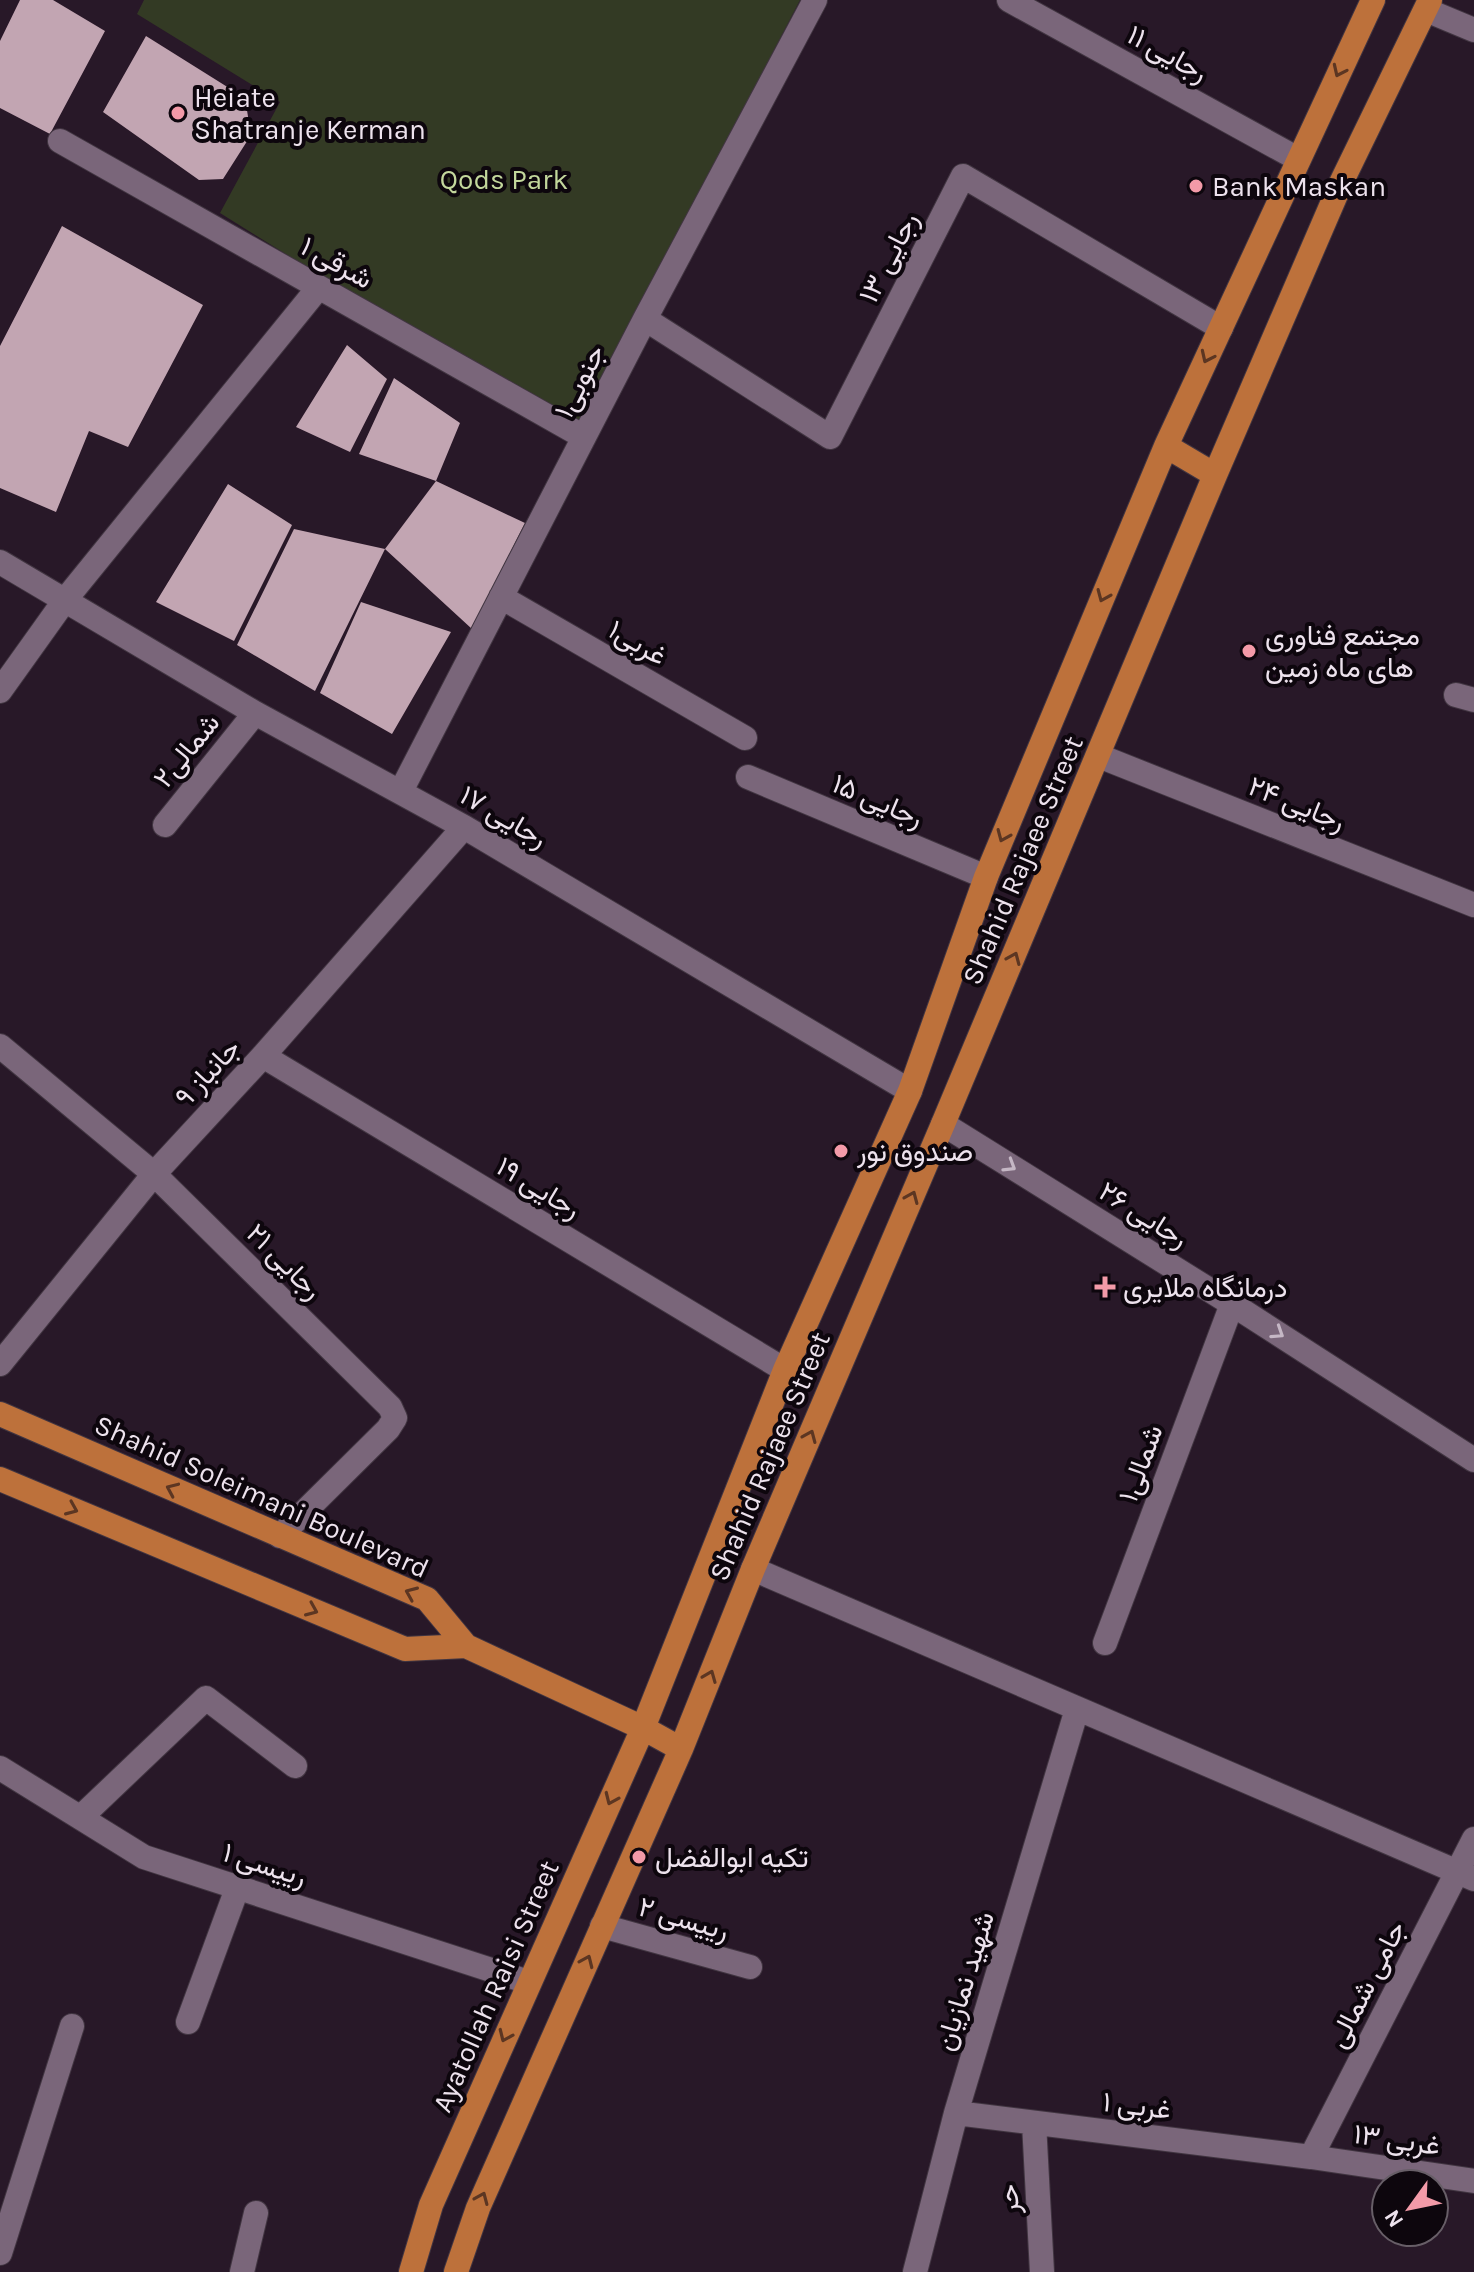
<svg xmlns="http://www.w3.org/2000/svg" width="1474" height="2272" font-family="Karla,Vazirmatn,sans-serif">
<rect width="100%" height="100%" fill="#281828"/>
<path fill="#333a24" d="M144,0H800L575,434L220,213L280,102L137,14Z"/>
<path fill="#c2a5b2" d="M20,0H53L105,31L50,134L0,108V41Z
M146,36L245,98L251,135L223,179L199,180L103,112Z
M62,226L203,305L128,447L89,431L56,512L0,488V346Z
M347,345L387,379L350,452L296,427Z
M394,378L460,423L436,481L359,454Z
M436,481L525,523L472,629L385,549Z
M228,484L292,525L234,641L156,602Z
M294,529L385,549L315,691L237,645Z
M361,602L451,632L392,734L320,693Z"/>
<g fill="none" stroke-linecap="round" stroke-linejoin="round">
<g stroke="#413541" stroke-width="26">
<path id="minor" d="M1009,0L1298,159
M1426,10L1474,30
M60,141L584,437
M645,319L830,437L963,176L1221,328
M0,562L255,713L464,827L910,1091
M501,597L745,738
M0,691L65,600L319,287
M1456,695L1474,700
M1099,756L1474,905
M748,777L986,877
M401,791L645,319L815,0
M165,825L255,713
M0,1046L154,1174L390,1407L395,1418L388,1429L280,1536
M263,1056L785,1370
M943,1124L1232,1304L1474,1460
M0,1364L154,1174L263,1056L464,827
M753,1569L1474,1879
M1105,1643L1232,1304
M0,1768L144,1857L528,1982
M81,1817L206,1698L295,1766
M602,1926L750,1967
M188,2022L238,1886
M956,2113L1311,2157L1474,2181
M1034,2123L1042,2272
M1311,2157L1474,1839
M0,2253L72,2026
M242,2272L256,2213
M915,2272L956,2113L1077,1709"/>
</g>
<g stroke="#413541" stroke-width="26">
<path id="major" d="M1166,446L1215,475
M0,1414L427,1599L466,1646L643,1728L681,1749
M0,1479L405,1649L466,1646
M411,2272L431,2205L643,1728L785,1370L910,1091L986,877L1166,446L1373,0
M456,2272L478,2208L681,1749L753,1569L943,1124L1215,475L1341,183L1430,0"/>
</g>
<use href="#minor" stroke="#7a667a" stroke-width="24"/>
<use href="#major" stroke="#bd713b" stroke-width="24"/>
</g>
<defs><path id="oneway-chevron" d="M-2-3.5L2.5 0L-2 3.5" fill="none" stroke-width="1.6" stroke-linecap="round" stroke-linejoin="round" transform="scale(2)"/></defs>
<g stroke="#5c3622">
<use href="#oneway-chevron" transform="translate(1339 71) rotate(115)"/>
<use href="#oneway-chevron" transform="translate(1207 357) rotate(115)"/>
<use href="#oneway-chevron" transform="translate(1103 596) rotate(113)"/>
<use href="#oneway-chevron" transform="translate(1003 836) rotate(113)"/>
<use href="#oneway-chevron" transform="translate(1014 958) rotate(-67)"/>
<use href="#oneway-chevron" transform="translate(912 1197) rotate(-67)"/>
<use href="#oneway-chevron" transform="translate(810 1436) rotate(-67)"/>
<use href="#oneway-chevron" transform="translate(172 1489) rotate(-156)"/>
<use href="#oneway-chevron" transform="translate(72 1509) rotate(23)"/>
<use href="#oneway-chevron" transform="translate(411 1593) rotate(-157)"/>
<use href="#oneway-chevron" transform="translate(312 1610) rotate(23)"/>
<use href="#oneway-chevron" transform="translate(710 1676) rotate(-68)"/>
<use href="#oneway-chevron" transform="translate(611 1799) rotate(114)"/>
<use href="#oneway-chevron" transform="translate(587 1961) rotate(-66)"/>
<use href="#oneway-chevron" transform="translate(505 2036) rotate(114)"/>
<use href="#oneway-chevron" transform="translate(482 2198) rotate(-67)"/>
</g>
<g stroke="#c5b7c5">
<use href="#oneway-chevron" transform="translate(1010 1166) rotate(32)"/>
<use href="#oneway-chevron" transform="translate(1278 1333) rotate(33)"/>
</g>
<g fill="#f39aa8" stroke="#0d060d" stroke-width="3">
<circle cx="178" cy="113" r="8"/>
<circle cx="1196" cy="186" r="8"/>
<circle cx="1249" cy="651" r="8"/>
<circle cx="841" cy="1151" r="8"/>
<path d="M1101 1275h8v8h8v8h-8v8h-8v-8h-8v-8h8z"/>
<circle cx="639" cy="1857" r="8"/>
</g>
<g text-anchor="middle" stroke-width="8" stroke-linejoin="round" paint-order="stroke">
<g font-size="28" fill="#ede2ed" stroke="#0d060d">
<text transform="translate(1168 53) rotate(29)" y="10">رجایی ۱۱</text>
<text transform="translate(888 257) rotate(-63)" y="10">رجایی ۱۳</text>
<text transform="translate(337 262) rotate(29)" y="10">شرقی ۱</text>
<text transform="translate(579 381) rotate(-63)" y="10">جنوبی۱</text>
<text transform="translate(638 642) rotate(30)" y="10">غربی۱</text>
<text transform="translate(186 750) rotate(-51)" y="10">شمالی۲</text>
<text transform="translate(878 800) rotate(23)" y="10">رجایی ۱۵</text>
<text transform="translate(1297 803) rotate(22)" y="10">رجایی ۲۴</text>
<text transform="translate(504 816) rotate(30)" y="10">رجایی ۱۷</text>
<text transform="translate(1022 860) rotate(-67)" y="10">Shahid Rajaee Street</text>
<text transform="translate(207 1072) rotate(-47)" y="10">جانباز ۹</text>
<text transform="translate(539 1187) rotate(31)" y="10">رجایی ۱۹</text>
<text transform="translate(1144 1214) rotate(32)" y="10">رجایی ۲۶</text>
<text transform="translate(285 1261) rotate(45)" y="10">رجایی ۲۱</text>
<text transform="translate(769 1456) rotate(-67)" y="10">Shahid Rajaee Street</text>
<text transform="translate(1140 1463) rotate(-70)" y="10">شمالی۱</text>
<text transform="translate(262 1496) rotate(24)" y="10">Shahid Soleimani Boulevard</text>
<text transform="translate(265 1864) rotate(18)" y="10">رییسی ۱</text>
<text transform="translate(684 1918) rotate(16)" y="10">رییسی ۲</text>
<text transform="translate(964 1981) rotate(-73)" y="10">شهید نمازیان</text>
<text transform="translate(1366 1984) rotate(-63)" y="10">جامی شمالی</text>
<text transform="translate(495 1986) rotate(-66)" y="10">Ayatollah Raisi Street</text>
<text transform="translate(1137 2105) rotate(7)" y="10">غربی ۱</text>
<text transform="translate(1397 2139) rotate(8)" y="10">غربی ۱۳</text>
<text transform="translate(1008 2199) rotate(-93)" y="10">حر</text>
</g>
<g font-size="28" fill="#ede2ed" stroke="#0d060d" text-anchor="start">
<text x="194" y="107">Heiate<tspan x="194" dy="32">Shatranje Kerman</tspan></text>
<text x="1212" y="196">Bank Maskan</text>
<text x="1265" y="645">مجتمع فناوری<tspan x="1265" dy="32">های ماه زمین</tspan></text>
<text x="857" y="1161">صندوق نور</text>
<text x="1123" y="1297">درمانگاه ملایری</text>
<text x="655" y="1867">تکیه ابوالفضل</text>
</g>
<g font-size="28" fill="#c3d79c" stroke="#0d060d">
<text x="504" y="189">Qods Park</text>
</g>
</g>
<g transform="translate(1410 2208) rotate(237)"><circle r="38" fill="#0d060d" stroke="#675e67" stroke-width="2"/>
<path d="M0-6L14 30L0 20L-14 30Z" fill="#f39aa8"/>
<text y="-12" font-size="22" font-weight="bold" text-anchor="middle" fill="#ede2ed">N</text>
</g>
</svg>
